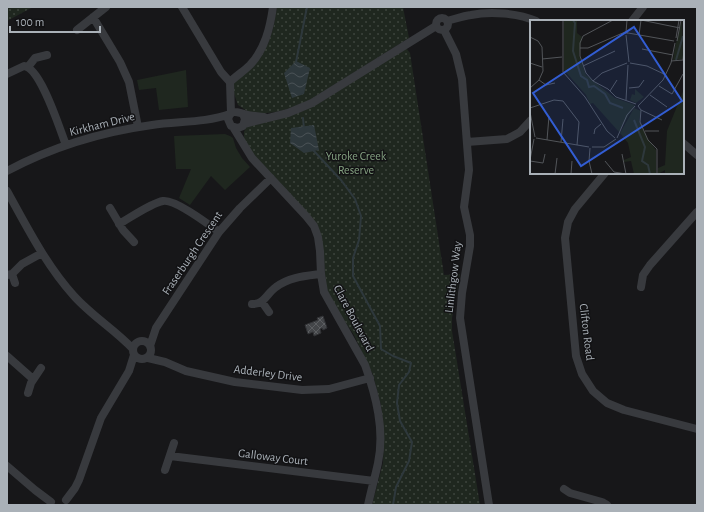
<svg xmlns="http://www.w3.org/2000/svg" width="704" height="512" font-family="'Alegreya Sans',sans-serif">
<defs>
<pattern id="park-dots" width="8" height="8" patternUnits="userSpaceOnUse"><rect width="8" height="8" fill="#1f271f"/><path d="M2 2h.1M6 6h.1" fill="none" stroke="#3d443d" stroke-width="1.8" stroke-linecap="round"/></pattern>
<pattern id="water-waves" width="16" height="10" patternUnits="userSpaceOnUse"><rect width="16" height="10" fill="#2e383c"/><path d="M0 5q4-4 8 0t8 0" fill="none" stroke="#4a5256"/></pattern>
<pattern id="building-cross-hatch" width="8" height="8" patternUnits="userSpaceOnUse"><rect width="8" height="8" fill="#444649"/><path d="M0 0l8 8M0 8l8-8" fill="none" stroke="#5c5e61"/></pattern>
</defs>
<rect width="100%" height="100%" fill="#171719"/>
<path fill="#1f271f" d="M186,70L188,107L159,110L156,88L139,90L137,80Z
M225,134L230,136L233,138L236,148L242,158L250,167L225,190L211,176L190,205L179,198L191,169H176L174,136Z"/>
<path fill="url(#park-dots)" d="M7,7H33L7,21Z
M277,7H403L409,38L302,105L276,112L257,114L250,113L238,105L233,91L234,82L268,44L273,29Z
M406,48L410,53L444,275L460,274L452,318V331L480,505H372L383,463L384,432L381,405L373,375L354,335L339,313L328,293L326,285L322,241L254,157L244,139V132L246,127L278,119Z"/>
<path fill="url(#water-waves)" d="M296,61L310,68L304,94L292,98L284,73Z
M314,125L319,150L304,153L290,143L291,128Z"/>
<g fill="none" stroke-linecap="round" stroke-linejoin="round">
<path stroke="#2e383c" stroke-width="2" d="M296,62L307,7
M303,118L304,129
M313,150L341,180L355,199L361,216L359,240L353,258V276L380,326L381,349L393,356L411,363L409,372L399,385L397,403L400,421L412,442L409,461L396,487L393,505"/>
</g>
<path fill="url(#building-cross-hatch)" stroke="#313235" d="M323,316L327,328L323,330L322,328L320,329L321,333L314,336L313,332L308,334L305,325L318,320L317,318Z"/>
<g fill="none" stroke-linecap="round" stroke-linejoin="round">
<path stroke="#383a3e" stroke-width="8" d="M182,7L221,72L230,82
M93,17L120,62L129,82L138,127
M436 24a6 6 0 1 1 12 0a6 6 0 1 1-12 0Z
M447,21C455,19 463,16 471,15C490,11 518,13 536,21
M632,21L643,7
M77,30L106,7
M444,30L456,54L462,79L469,170L464,207L470,235V246L462,293L460,318L489,505
M28,67L35,58L47,55
M7,74L24,66C41,68 60,130 66,145
M231,113L230,82C236,76 244,71 250,65C265,49 270,28 273,7
M243,114L245,119L243,126L238,128L231,126L228,119C231,109 236,112 244,114C250,116 258,116 264,117
M244,124L288,113L312,103L436,26
M233,127L252,158L306,216L314,226L318,237L320,251L321,274L324,292L365,365C376,396 385,430 378,463C375,477 371,491 368,505
M467,142L507,139L520,132L531,120
M683,143L697,155
M7,171C52,147 101,132 152,125C178,121 205,123 230,114
M605,173L575,209L568,222L565,238L576,356L582,374L593,391L607,403L624,410L697,429
M7,191C27,227 46,265 74,296C92,316 115,330 133,349
M110,208L123,230L134,242
M119,224C130,218 151,203 163,201C175,199 208,224 219,232
M12,274L15,283
M7,275L12,274L22,264L42,253
M641,287L643,275L650,265L697,212
M262,302L269,312
M252,304C264,305 267,293 276,287C289,277 305,276 321,274
M133 350a9 9 0 1 1 18 0a9 9 0 1 1-18 0Z
M150,346L156,328L219,232L240,208L271,178
M7,356L33,379
M148,358L165,362L186,371L235,382L302,390L329,389L370,378
M28,393L31,383L41,368
M170,456L374,481
M7,466L35,490L51,502
M165,470L174,443
M564,489L570,493L602,502L607,505
M66,500L75,488L79,480L101,418L129,371L134,355"/>
</g>
<g text-anchor="middle" stroke-width="3" stroke-linejoin="round" paint-order="stroke">
<g font-size="12" fill="#aab1b8" stroke="#121214">
<text transform="translate(102 124) rotate(-14)" y="4">Kirkham Drive</text>
<text transform="translate(192 253) rotate(-56)" y="4">Fraserburgh Crescent</text>
<text transform="translate(453 277) rotate(-83)" y="4">Linlithgow Way</text>
<text transform="translate(354 318) rotate(62)" y="4">Clare Boulevard</text>
<text transform="translate(587 332) rotate(83)" y="4">Clifton Road</text>
<text transform="translate(268 373) rotate(7)" y="4">Adderley Drive</text>
<text transform="translate(273 457) rotate(7)" y="4">Galloway Court</text>
</g>
<g font-size="12" fill="#85a282" stroke="#121214">
<text x="356" y="160">Yuroke Creek<tspan x="356" dy="14">Reserve</tspan></text>
</g>
</g>
<g transform="translate(530 20)">
<rect width="154" height="154" fill="#171719"/>
<path d="M105,69L114,77L106,83L100,80L102,74L105,75Z" fill="#1f271f"/>
<path d="M34,0H47V13L52,17L49,35L56,55L85,78L105,85L89,112L63,83L60,84L56,75L34,50ZM152,0L153,39L143,40L145,27ZM154,69V154H135V150L128,154V148L135,145L137,111ZM104,88L111,91L109,101L117,118L126,130V154H104L101,141L94,142V140L101,137L98,123L90,113Z" fill="#1f271f"/>
<path fill="none" stroke="#2e383c" stroke-width="2" d="M43,0L45,3L43,31L51,56L57,60L59,67L64,66L75,74L80,83L93,88M146,40L153,16M104,100L115,127L112,141L118,145L120,154"/>
<path fill="none" stroke="#525559" stroke-width="1" d="M33,0V52L55,77L77,111L85,118M83,0L53,16L50,23V36L56,53L63,61L78,69L86,77L106,84M111,0L150,8M96,12L97,0M98,13L144,21M96,15L99,42M109,15L111,0M0,17L8,21L12,27L13,51L9,60L0,68M146,18L149,0M147,21L151,0M50,28H58L95,12L98,13H94M112,29L143,35M12,39L32,37M141,41L153,40L154,30M0,43L12,47M100,43L117,46L136,55M53,46L85,31M9,60L16,65L25,63M63,61L72,53L97,43M129,66L142,74L153,54M99,68L109,67L114,60M80,71L87,60M120,75L137,87M96,80L98,45M108,86L133,60L141,43L145,23M108,86L111,90L110,102L118,120L127,129V154M0,88L24,80L33,81L49,102L47,125M111,90L132,100M0,92L5,117M115,111H129M64,114L65,109L71,104M6,118L59,127M87,118L97,95L105,86M17,120L19,96M31,122L33,99M62,127H74L86,119M60,128L59,141L62,154M92,134L96,154M0,140L4,119M0,141L13,143L15,134M75,141L84,152L96,154M25,154L27,138M41,154L42,141"/>
<path fill="#325dd3" fill-opacity="0.15" stroke="#325dd3" stroke-width="2" d="M104,7L152,81L51,146L3,73Z"/>
<rect width="154" height="154" fill="none" stroke="#aab1b8" stroke-width="2"/>
</g>
<rect width="704" height="512" fill="none" stroke="#aab1b8" stroke-width="16"/>
<path d="M10 26v6h90v-6" fill="none" stroke="#aab1b8" stroke-width="2"/>
<text x="16" y="26" font-size="12" fill="#aab1b8" stroke="#121214" stroke-width="3" paint-order="stroke">100 m</text>
</svg>
